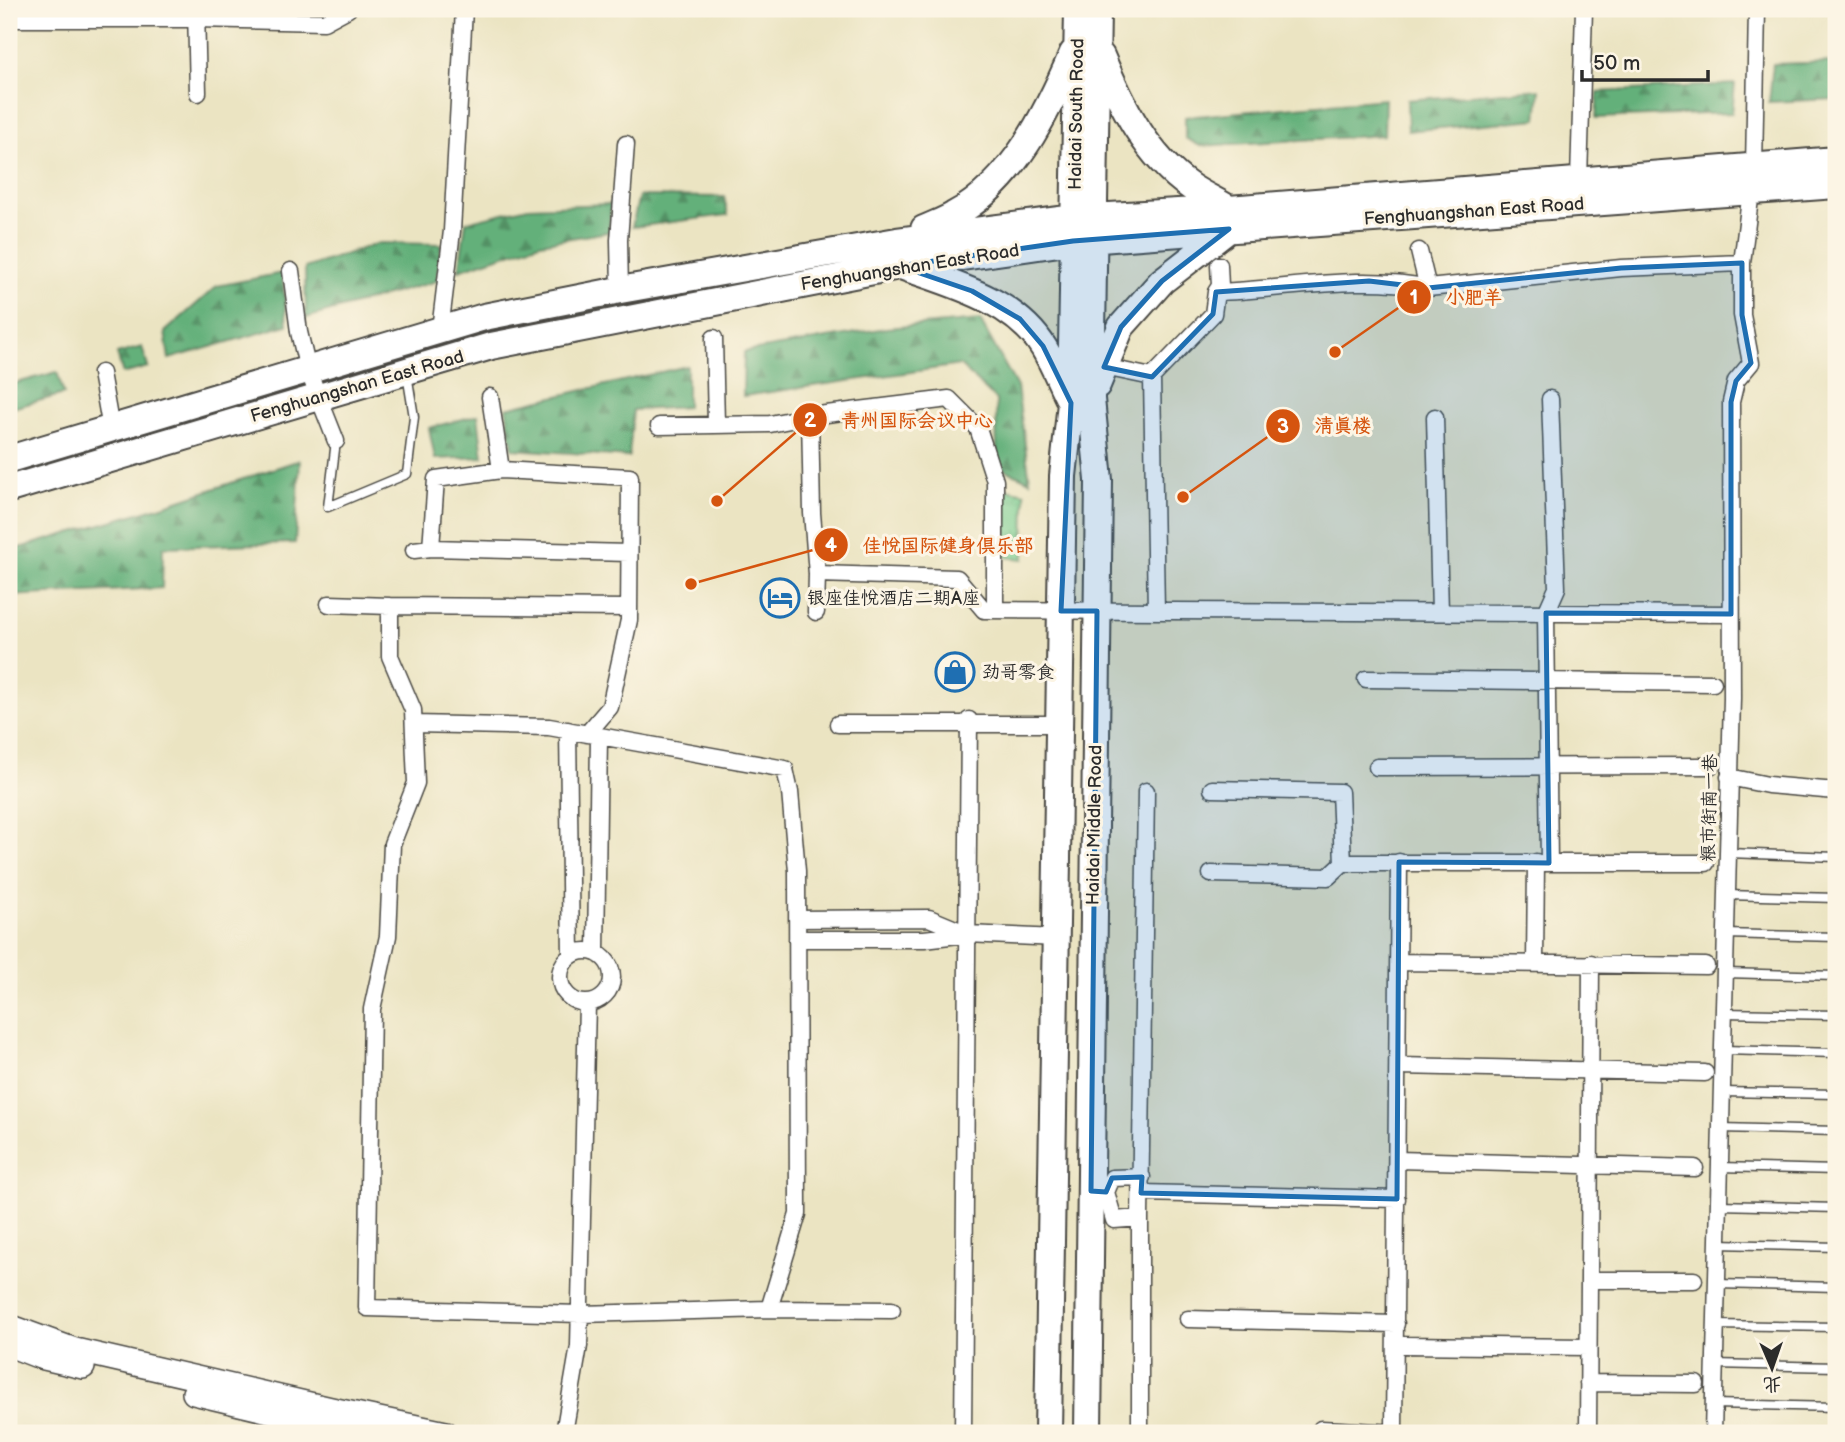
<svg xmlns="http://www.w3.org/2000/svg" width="1845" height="1442" font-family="'Balsamiq Sans','LXGW WenKai TC',sans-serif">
<defs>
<pattern id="grass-tufts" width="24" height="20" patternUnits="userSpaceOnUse" patternTransform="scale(1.75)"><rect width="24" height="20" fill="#7acd90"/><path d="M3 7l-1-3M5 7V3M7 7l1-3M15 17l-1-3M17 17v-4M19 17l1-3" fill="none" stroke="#6ab07c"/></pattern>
<pattern id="forest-firs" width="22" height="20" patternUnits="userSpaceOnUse" patternTransform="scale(1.75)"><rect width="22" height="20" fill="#63b07a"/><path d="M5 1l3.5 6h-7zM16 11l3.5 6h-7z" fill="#528f64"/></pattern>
</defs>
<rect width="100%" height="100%" fill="#fcf5e5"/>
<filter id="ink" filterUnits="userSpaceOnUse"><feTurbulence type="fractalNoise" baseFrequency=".0143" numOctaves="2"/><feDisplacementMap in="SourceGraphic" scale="14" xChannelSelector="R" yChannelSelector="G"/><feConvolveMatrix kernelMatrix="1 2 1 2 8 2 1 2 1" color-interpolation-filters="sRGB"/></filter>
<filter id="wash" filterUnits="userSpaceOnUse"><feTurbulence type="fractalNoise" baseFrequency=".00686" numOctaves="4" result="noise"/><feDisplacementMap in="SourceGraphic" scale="28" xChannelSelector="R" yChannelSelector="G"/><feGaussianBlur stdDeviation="1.57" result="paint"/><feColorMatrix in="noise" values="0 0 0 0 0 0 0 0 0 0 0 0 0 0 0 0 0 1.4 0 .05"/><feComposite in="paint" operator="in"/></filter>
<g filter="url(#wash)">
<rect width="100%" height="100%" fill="#ebe4c2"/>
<path fill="url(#grass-tufts)" stroke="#527c5e" stroke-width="2" d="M1006,489L1025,493L1024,559L1005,557Z"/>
<path fill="url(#forest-firs)" stroke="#476e52" stroke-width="2" d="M1836,62V99L1769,102L1773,64Z
M1735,84L1732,113L1596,118L1598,92Z
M1540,89L1537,119L1408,131L1407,100Z
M1385,99L1384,135L1200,146L1185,138V117Z
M639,196L724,197L728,215L632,227Z
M611,204L609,232L540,243L459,270L466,222L528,207Z
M379,243L441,244L437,281L306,318L305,268Z
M282,273L287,325L169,359L165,332L217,286Z
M980,320L1017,387L1030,481L997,466L996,400L960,365L743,396L744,352L886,328Z
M142,347L148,367L123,374L117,354Z
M687,366V407L633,410L629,457L513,449L506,408Z
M57,372L64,394L9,409V385Z
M478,415L483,457L435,459L429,428Z
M300,460L295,543L163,547L162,588L9,596V551L159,507Z"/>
</g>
<g filter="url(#ink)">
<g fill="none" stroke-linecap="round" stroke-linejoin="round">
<g stroke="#484742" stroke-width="11">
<path id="lane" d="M336,441L328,507L407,474L414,417L407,374
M1728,853L1836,857
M1727,895L1836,898
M1726,934L1836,937
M1725,973L1836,976
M1724,1013L1836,1015
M1723,1050L1836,1053
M1722,1092L1836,1094
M1721,1128L1836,1131
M1720,1167L1836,1170
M1719,1205L1836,1208
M1718,1244L1836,1247
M1717,1284L1836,1287
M1715,1325L1836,1327
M1714,1364L1836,1367
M1713,1404L1836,1407"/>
</g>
<g stroke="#484742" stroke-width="19">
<path id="street" d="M196,9L198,93
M9,19H195L324,22L348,9
M1579,180L1584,9
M1419,251L1428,288
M291,271L299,332L308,370L336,441
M620,290L619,240L626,144
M1216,292L1220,286L1219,265
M440,330L452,231L464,9
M714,338L716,424
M1104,367L1152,377
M101,373L111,429
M490,397L501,470
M810,416L812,513L817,574L816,612
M1435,417L1440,612
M659,426L770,424L810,416L949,399L978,428L995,481V610
M431,548L436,479L501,470L630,477L629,620L610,707L587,734
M414,550L431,548L629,553
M817,574L957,578L984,610L1731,614
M329,604L390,606L629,608
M390,606V656L413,710L416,783L392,844L388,936L372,1009L367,1308L580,1314L769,1309L892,1310
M1156,611L1152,377L1213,314L1216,292C1285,290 1361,273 1428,288L1621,268L1742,263
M1366,679L1713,683
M414,724L549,727L785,769L790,792L797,871L798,1214L769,1309
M838,724H1059
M568,730L571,956
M1377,767L1710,766
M1729,777L1768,785L1836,791
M1212,789L1340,792L1343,863
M1549,863L1546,613L1557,588L1550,399
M1211,874L1328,877L1343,863H1706
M797,919L929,918L965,933
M797,939H924L967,934L1057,938
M560 977a26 26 0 1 1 52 0a26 26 0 1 1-52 0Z
M596,953L599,736
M1399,962L1706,966
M1535,963L1536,862
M1399,1066L1705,1073
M1398,1160L1695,1168
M1141,1193L1397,1199
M1140,1218L1114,1220L1106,1192L1112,1178L1142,1177
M1589,1280H1694
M1188,1319L1396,1324
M1403,1345L1588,1347
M1588,1383L1696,1384
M1321,1429L1398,1433
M1394,1432L1399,862
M564,1433L579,1346L587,1004
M963,1433L969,720
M1140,1433V1218L1146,791
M1588,1433L1591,963
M1713,1433L1732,698L1731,402L1736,381L1751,363L1742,315V263L1754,167L1757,9"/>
</g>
<g stroke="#484742" stroke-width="26">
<path id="secondary" d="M9,1326L75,1350L331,1409L446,1433
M9,1345L40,1357L83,1367
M194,1393L361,1433"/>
</g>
<g stroke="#484742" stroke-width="30">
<path id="primary" d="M1101,56C1121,104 1146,156 1191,187C1203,195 1216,201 1229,209
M924,229C934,224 945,221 954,215C1014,182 1047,113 1073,53
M904,267C952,284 1015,300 1044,348C1053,363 1060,381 1068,397
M1097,385L1121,327L1162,281L1229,229
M9,459L484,317L620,290L897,241L1075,218L1229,209L1836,160
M9,489L491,346L899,266L1073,241L1836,185
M1048,1433L1063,476L1071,403L1078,9
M1088,1433L1099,480L1091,399L1097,9"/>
</g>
<use href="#lane" stroke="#fff" stroke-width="8"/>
<use href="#street" stroke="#fff" stroke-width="16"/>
<use href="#secondary" stroke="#fff" stroke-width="23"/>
<use href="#primary" stroke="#fff" stroke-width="26"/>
</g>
</g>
<path fill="#1f6fb2" fill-opacity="0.2" stroke="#1f6fb2" stroke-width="5" stroke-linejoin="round" d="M1229,229L1162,281L1121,327L1104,367L1152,377L1213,314L1216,292L1369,281L1428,288L1621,268L1742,263V315L1751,363L1736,381L1731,402V614L1546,613L1549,863L1399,862L1397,1199L1141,1193L1142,1177L1112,1178L1106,1192L1091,1191L1097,611H1061L1071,403L1043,346L1020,319L972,291L899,266L1073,241Z"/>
<defs>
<g id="hotel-ring" transform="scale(2.0125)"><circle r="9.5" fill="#fcf5e5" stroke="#1f6fb2" stroke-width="1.5"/><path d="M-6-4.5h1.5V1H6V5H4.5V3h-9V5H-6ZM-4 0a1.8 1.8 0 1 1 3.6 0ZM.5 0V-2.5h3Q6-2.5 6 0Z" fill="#1f6fb2"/></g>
<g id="shop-ring" transform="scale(2.0125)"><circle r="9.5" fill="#fcf5e5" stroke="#1f6fb2" stroke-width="1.5"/><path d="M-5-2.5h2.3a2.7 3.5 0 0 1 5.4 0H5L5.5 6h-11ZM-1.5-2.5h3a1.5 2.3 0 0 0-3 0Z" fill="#1f6fb2"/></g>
</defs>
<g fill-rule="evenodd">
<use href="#hotel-ring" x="780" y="598"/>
<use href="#shop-ring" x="955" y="672"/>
</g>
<g text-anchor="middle" stroke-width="6" stroke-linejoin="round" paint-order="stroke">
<g font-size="18" fill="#2b2b2b" stroke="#fcf5e5">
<text transform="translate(1076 114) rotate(-89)" y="6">Haidai South Road</text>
<text transform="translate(1474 211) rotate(-4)" y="6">Fenghuangshan East Road</text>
<text transform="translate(910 267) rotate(-9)" y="6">Fenghuangshan East Road</text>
<text transform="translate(357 386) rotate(-16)" y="6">Fenghuangshan East Road</text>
<text transform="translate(1709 808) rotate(-89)" y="6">粮市街南一巷</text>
<text transform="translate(1094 825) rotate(-89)" y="6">Haidai Middle Road</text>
</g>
<g font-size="18" fill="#2b2b2b" stroke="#fcf5e5" text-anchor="start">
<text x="807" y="604">银座佳悦酒店二期A座</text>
<text x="982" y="678">劲哥零食</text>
</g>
</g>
<path fill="none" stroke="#d5540f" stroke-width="2.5" d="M1335 352L1414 297M717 501L810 420M1183 497L1283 426M691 584L831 545"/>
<g fill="#d5540f" stroke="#fcf5e5" stroke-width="2.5">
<circle cx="1335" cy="352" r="7"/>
<circle cx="717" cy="501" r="7"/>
<circle cx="1183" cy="497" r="7"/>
<circle cx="691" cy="584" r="7"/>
<circle cx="1414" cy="297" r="18"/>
<circle cx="810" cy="420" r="18"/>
<circle cx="1283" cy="426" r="18"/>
<circle cx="831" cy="545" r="18"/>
</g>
<g font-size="21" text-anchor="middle" font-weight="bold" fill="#fff">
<text x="1414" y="304">1</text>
<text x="810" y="427">2</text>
<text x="1283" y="433">3</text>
<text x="831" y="552">4</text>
</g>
<g font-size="19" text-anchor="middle" font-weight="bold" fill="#d5540f" stroke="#fcf5e5" stroke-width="6" stroke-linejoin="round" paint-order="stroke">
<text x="1474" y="304">小肥羊</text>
<text x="917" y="427">青州国际会议中心</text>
<text x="1343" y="432">清真楼</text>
<text x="948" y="552">佳悦国际健身俱乐部</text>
</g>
<rect width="1845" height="1442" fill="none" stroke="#fcf5e5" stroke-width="35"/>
<g transform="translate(1772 1368) rotate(178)" stroke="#fcf5e5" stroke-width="5" paint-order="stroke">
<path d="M0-5L12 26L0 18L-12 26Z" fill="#2b2b2b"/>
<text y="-10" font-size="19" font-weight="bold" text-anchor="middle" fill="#2b2b2b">北</text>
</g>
<path d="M1582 70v10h126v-10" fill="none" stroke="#2b2b2b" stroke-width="3.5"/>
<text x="1593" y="70" font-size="21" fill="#2b2b2b" stroke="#fcf5e5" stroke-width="5" paint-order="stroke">50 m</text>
</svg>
